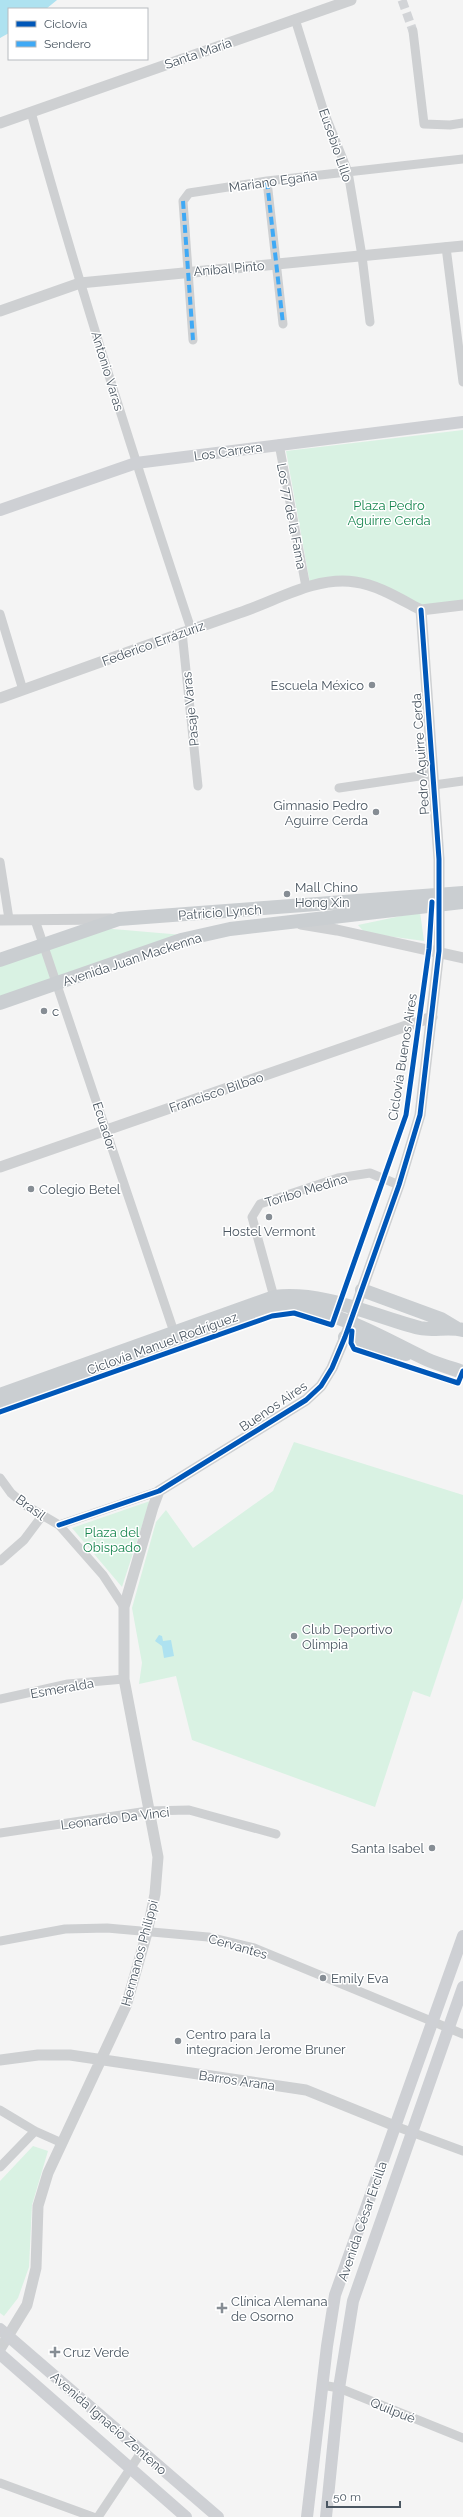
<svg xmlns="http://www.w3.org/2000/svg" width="463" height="2517" font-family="Raleway,sans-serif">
<rect width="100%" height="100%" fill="#f4f4f4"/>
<path fill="#d9f2e3" d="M463,430V603L423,607L382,586L310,583L286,451Z
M420,912L424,941L365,933L358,925Z
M101,928L183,935L0,999V963Z
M294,1442L463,1495V1598L430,1697L413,1691L375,1807L192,1740L176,1676L139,1684L142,1663L132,1608L156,1522L166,1510L193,1548L273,1491Z
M150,1501L122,1587L72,1528Z
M33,2146L48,2151L32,2205L29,2267L18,2298L4,2316L0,2313V2181Z"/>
<path fill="#aee2f0" d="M0,0H57L46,9H9V33L0,38Z
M159,1635L162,1636L163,1641L171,1640L174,1656L164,1658L162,1646L155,1641Z"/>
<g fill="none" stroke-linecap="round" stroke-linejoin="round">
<path stroke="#d2d4d7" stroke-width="9" stroke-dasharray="9 4.5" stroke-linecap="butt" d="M402,0L413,31"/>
<path stroke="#ced0d2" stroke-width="9" d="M295,19L324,112L348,172L362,256L370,322
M413,31L424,124L450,125L463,123
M31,112C79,286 134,458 191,629
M267,181L283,324
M446,247L463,382
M193,340L183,201L189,193L267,181L463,159
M279,444L306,587
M0,614L23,690
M182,632L198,786
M434,785L463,781
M339,788L433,774
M0,862L9,919
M35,920L174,1332
M274,1297L252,1217L260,1204L338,1178L370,1173L399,1185
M0,1478L11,1493L25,1505L59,1525L103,1575L124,1607
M59,1525L159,1491
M0,1561L24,1540L42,1516
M0,1699L68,1684L124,1679
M0,1833L148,1811L189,1810L276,1834
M0,1941L65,1929L107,1928L208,1937L254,1948L463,2034
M0,2110L35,2131L62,2143
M395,2126L463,2151
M0,2167L35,2131
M322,2385L339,2388L463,2438
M0,2483L93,2517
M98,2517L142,2451"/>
<path stroke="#ced0d2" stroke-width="11" d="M0,123L351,0
M0,311L80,283L463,246
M421,610L463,605
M0,698C80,669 159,641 239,613C276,601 315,576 355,582C378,585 400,599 421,610
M0,920L111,919
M301,924L337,930L463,958
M0,1167L432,1017
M0,2060L38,2055H70L306,2090L395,2126
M0,2349L27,2305L36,2268L38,2206L48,2173L126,2006L147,1933L155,1894L158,1857L124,1679V1607L153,1507L159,1491L306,1400L321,1386L332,1368L345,1337L399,1185L420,1115L439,951V859L421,610"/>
<path stroke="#ced0d4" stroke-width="12" d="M0,510L136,463L463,422
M0,2329L218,2517
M0,2354L186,2517
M307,2517L327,2346L335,2295L463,1936
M326,2517L339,2388L353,2301L463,1987"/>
<path stroke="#caced1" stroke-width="14" d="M0,960L119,919L463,893
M0,1003L181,940L230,929L463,902
M362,1290L441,1319L456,1328
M345,1337L406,1354
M0,1395L274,1297C325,1291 372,1316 420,1328C434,1331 449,1326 463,1330
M0,1407L266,1311C320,1298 379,1337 426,1359C437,1364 451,1368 463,1372"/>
<path stroke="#3fa9f5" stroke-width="4" stroke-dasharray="8 4" stroke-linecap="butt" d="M267,181L283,324
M183,201L193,340"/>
<g stroke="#fff" stroke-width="8">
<path id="cycleway" d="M352,1331L351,1343L354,1349L458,1383L463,1371
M0,1412L272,1316L294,1313L332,1325L406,1115L429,949L432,902
M59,1525L159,1491L306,1400L321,1386L332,1368L345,1337L399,1185L420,1115L439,951V859L421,610"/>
</g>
<use href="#cycleway" stroke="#0057b8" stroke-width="5"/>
</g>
<g fill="#868d94" stroke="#fff" stroke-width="1.5">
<circle cx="372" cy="685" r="4"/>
<circle cx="376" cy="812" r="4"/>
<circle cx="287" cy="894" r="4"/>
<circle cx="44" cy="1011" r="4"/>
<circle cx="31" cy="1189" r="4"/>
<circle cx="269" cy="1217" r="4"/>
<circle cx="294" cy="1636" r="4"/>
<circle cx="432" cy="1848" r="4"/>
<circle cx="323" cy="1978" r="4"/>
<circle cx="178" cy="2041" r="4"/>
<path d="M220 2302h4v4h4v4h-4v4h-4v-4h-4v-4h4z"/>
<path d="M53 2346h4v4h4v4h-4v4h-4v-4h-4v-4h4z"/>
</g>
<g text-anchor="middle" stroke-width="3" stroke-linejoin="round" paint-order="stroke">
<g font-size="13" fill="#4a5661" stroke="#fff">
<text transform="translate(198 53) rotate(-19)" y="5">Santa María</text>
<text transform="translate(336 145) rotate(71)" y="5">Eusebio Lillo</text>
<text transform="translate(273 181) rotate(-8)" y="5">Mariano Egaña</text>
<text transform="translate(229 268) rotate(-5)" y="5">Aníbal Pinto</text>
<text transform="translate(108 371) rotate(73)" y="5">Antonio Varas</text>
<text transform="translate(228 451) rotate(-8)" y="5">Los Carrera</text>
<text transform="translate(292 516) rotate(79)" y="5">Los 77 de la Fama</text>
<text transform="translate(153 643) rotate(-20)" y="5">Federico Errázuriz</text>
<text transform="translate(190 709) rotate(-96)" y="5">Pasaje Varas</text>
<text transform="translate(420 754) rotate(-94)" y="5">Pedro Aguirre Cerda</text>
<text transform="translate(220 912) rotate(-4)" y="5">Patricio Lynch</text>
<text transform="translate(132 959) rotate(-18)" y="5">Avenida Juan Mackenna</text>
<text transform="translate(402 1057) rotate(-81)" y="5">Ciclovía Buenos Aires</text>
<text transform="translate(216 1092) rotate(-19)" y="5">Francisco Bilbao</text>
<text transform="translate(105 1126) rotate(72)" y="5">Ecuador</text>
<text transform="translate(306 1190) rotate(-17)" y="5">Toribo Medina</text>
<text transform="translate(162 1343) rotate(-20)" y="5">Ciclovía Manuel Rodríguez</text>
<text transform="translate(273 1406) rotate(-34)" y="5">Buenos Aires</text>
<text transform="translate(31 1507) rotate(36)" y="5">Brasil</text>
<text transform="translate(62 1688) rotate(-10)" y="5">Esmeralda</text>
<text transform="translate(115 1818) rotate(-7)" y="5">Leonardo Da Vinci</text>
<text transform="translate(238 1946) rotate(16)" y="5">Cervantes</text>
<text transform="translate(139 1953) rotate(-75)" y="5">Hermanos Philippi</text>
<text transform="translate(237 2080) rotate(8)" y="5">Barros Arana</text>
<text transform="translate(362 2221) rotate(-71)" y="5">Avenida César Ercilla</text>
<text transform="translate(393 2410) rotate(22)" y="5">Quilpué</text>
<text transform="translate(109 2423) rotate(41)" y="5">Avenida Ignacio Zenteno</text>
</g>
<g font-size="13" fill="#17864f" stroke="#fff">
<text x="389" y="510">Plaza Pedro<tspan x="389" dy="15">Aguirre Cerda</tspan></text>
<text x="112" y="1537">Plaza del<tspan x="112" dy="15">Obispado</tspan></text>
</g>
<g font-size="13" fill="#4a5661" stroke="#fff" text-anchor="start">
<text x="364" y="690" text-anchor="end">Escuela México</text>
<text x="368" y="810" text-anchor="end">Gimnasio Pedro<tspan x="368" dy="15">Aguirre Cerda</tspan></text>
<text x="295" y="892">Mall Chino<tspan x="295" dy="15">Hong Xin</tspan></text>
<text x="52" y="1016">c</text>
<text x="39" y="1194">Colegio Betel</text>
<text x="269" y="1236" text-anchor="middle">Hostel Vermont</text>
<text x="302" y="1634">Club Deportivo<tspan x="302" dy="15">Olimpia</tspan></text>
<text x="424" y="1853" text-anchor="end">Santa Isabel</text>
<text x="331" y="1983">Emily Eva</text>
<text x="186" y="2039">Centro para la<tspan x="186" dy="15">integracion Jerome Bruner</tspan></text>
<text x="231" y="2306">Clínica Alemana<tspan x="231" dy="15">de Osorno</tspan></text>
<text x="63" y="2357">Cruz Verde</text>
</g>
</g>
<rect x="8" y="8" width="140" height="52" fill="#ffffff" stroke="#b7bbc0"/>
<rect x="16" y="21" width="20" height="6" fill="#0057b8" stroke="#b7bbc0"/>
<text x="44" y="28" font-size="12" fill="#4a5661">Ciclovía</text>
<rect x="16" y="41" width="20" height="6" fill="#3fa9f5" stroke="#b7bbc0"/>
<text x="44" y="48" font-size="12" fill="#4a5661">Sendero</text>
<path d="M327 2501v6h73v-6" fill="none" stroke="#4a5661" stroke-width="2"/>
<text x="333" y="2501" font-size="12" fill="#4a5661" stroke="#ffffff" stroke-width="3" paint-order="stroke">50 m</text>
</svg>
